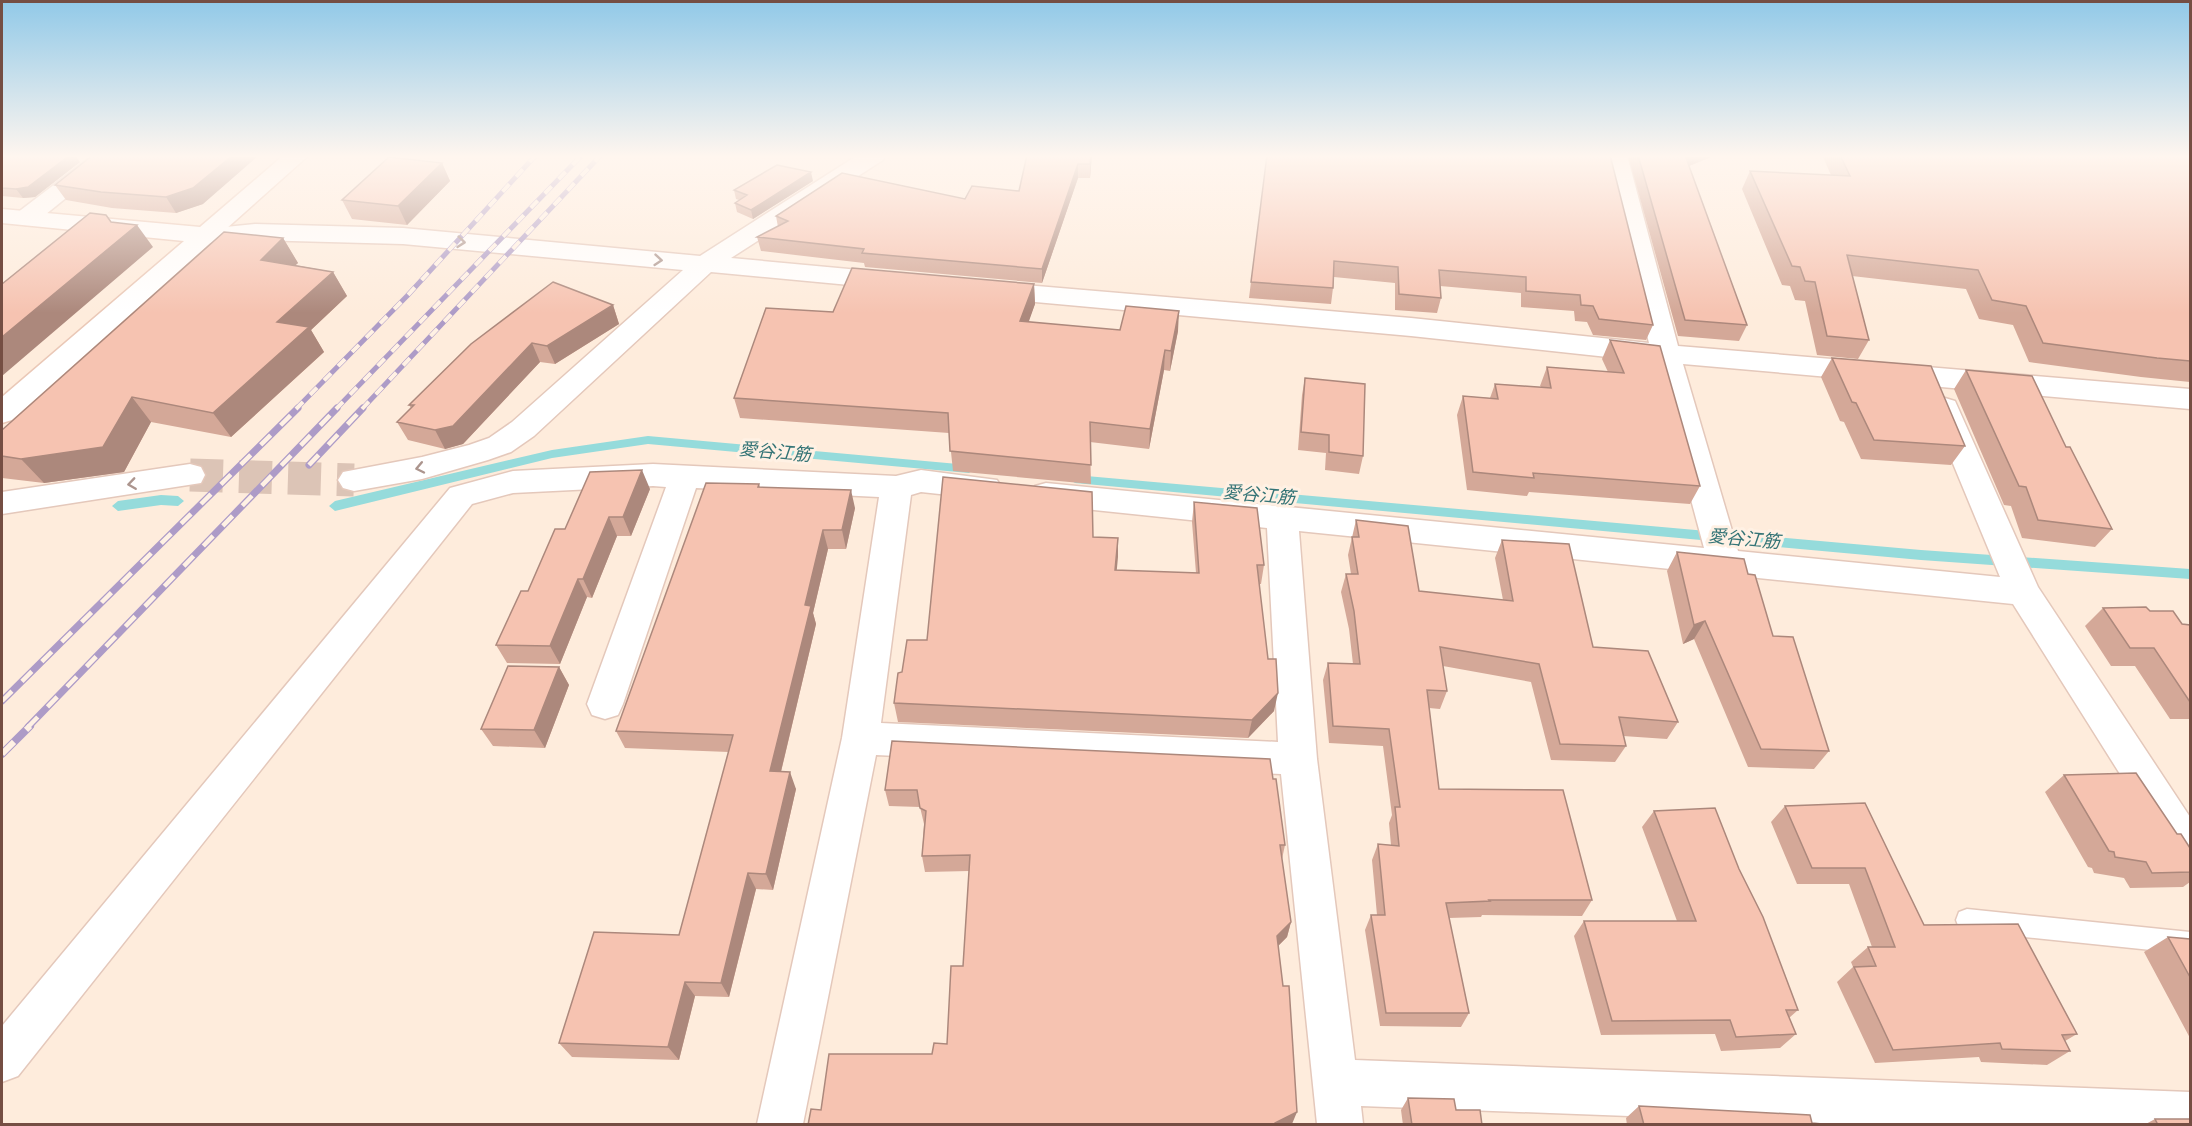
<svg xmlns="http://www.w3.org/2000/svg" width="2192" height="1126" font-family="'Titillium Web','Noto Sans JP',sans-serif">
<rect width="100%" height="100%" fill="#feecdc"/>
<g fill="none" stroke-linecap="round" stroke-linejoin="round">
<path fill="#95dbdb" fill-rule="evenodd" d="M648,436L969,465L975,469L969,473L648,444L552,458L335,511L329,506L335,501L552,450Z
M1075,475L1921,550L2190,569V579L1921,560L1075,483L1069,479Z
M161,495L178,496L184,501L178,506L161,505L118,511L112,506L118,501Z"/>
<path stroke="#dcc4b6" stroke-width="33" stroke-dasharray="33 16" stroke-linecap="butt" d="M190,475L354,480"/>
<g stroke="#e4c8bb" stroke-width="3">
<path id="lane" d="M1967,909L2190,932V954L1967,931L1959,928L1956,920L1959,912Z"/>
</g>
<g stroke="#e4c8bb" stroke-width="3">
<path id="street" d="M93,155H119L35,223L26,225L17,223L14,218L17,213Z
M858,155H886L883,160L731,258L892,273L901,275L905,281L901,287L892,289L711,272L534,436L511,452L488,460L422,479L354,491L343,488L338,480L343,472L422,457L469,445L489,438L512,422L683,270L403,244L255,240L205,243L196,240L192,235L196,230L255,224L403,228L700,256Z
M1603,155H1627L1678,346L2190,389V409L1683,364L1738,551L2000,577L1930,408L1935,401L1945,398L1955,401L2038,587L2190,817V868L2176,863L2013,604L1299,531L1317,759L1355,1060L2190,1092V1124H1843L1361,1106L1363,1124H1317L1281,774L876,755L803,1124H757L842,738L879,497L696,488L623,704L618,715L605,719L592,715L587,704L666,487L653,486L513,493L472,504L18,1076L2,1082V1026L450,488L513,471L653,464L896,476L921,470L997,480L1002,488L997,496L986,499L921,492L911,495L881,723L1278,742L1267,528L1046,505L1035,502L1030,494L1035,486L1046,483L1704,548L1654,362L1411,336L991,298L982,296L978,290L982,284L991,282L1411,318L1649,343Z
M190,464L201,467L205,475L201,483L2,514V492Z"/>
</g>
<g stroke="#eac8b7" stroke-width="3">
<path id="secondary" d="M284,155H309L12,420L2,423V397L184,241L2,223V209L200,227Z"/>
</g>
<use href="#lane" fill="#fff" fill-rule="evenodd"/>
<use href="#street" fill="#fff" fill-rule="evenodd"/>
<use href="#secondary" fill="#fff" fill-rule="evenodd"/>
<g stroke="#ad9bc7" stroke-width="5">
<path id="rail-far2" d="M296,409L407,296L536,155
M336,409L582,155
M362,409L601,155"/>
</g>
<g stroke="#ad9bc7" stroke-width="7">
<path id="rail-far1" d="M309,465L363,408
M2,701L298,408
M28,727L337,408"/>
</g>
<g stroke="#ad9bc7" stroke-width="8">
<path id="rail" d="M2,754L30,726"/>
</g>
<use href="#rail-far2" stroke="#fff1e4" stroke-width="4" stroke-dasharray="10" stroke-linecap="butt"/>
<use href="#rail-far1" stroke="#fff1e4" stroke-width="4.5" stroke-dasharray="14" stroke-linecap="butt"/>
<use href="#rail" stroke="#fff1e4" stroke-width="6" stroke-dasharray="17" stroke-linecap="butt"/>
</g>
<path fill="#d4a898" d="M2,155L80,162L35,197L23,198L2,196Z
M93,155L203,204L176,213L112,208L66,200L55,185Z
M1027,155H1092L1090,178H1078L1042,283L865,267L864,263L761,251L757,237L778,227L776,216L965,199L1019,191Z
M1267,155L1653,325L1646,340L1593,335L1587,322L1575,321L1574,311L1521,307V293L1440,286L1441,298L1437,313L1395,310V283L1334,277L1333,288L1331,304L1249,298Z
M1628,155H1716L1689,166L1747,325L1739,341L1678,336Z
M1822,155H2190V382L2141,377L2029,362L2013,325L1979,319L1966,289L1852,276L1869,340L1858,359L1817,355L1805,301L1795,300L1790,286L1782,285L1742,189L1750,171L1831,175Z
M442,163L450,181L407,225L352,219L342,200Z
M813,181L753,219L737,212L735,203L739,200L736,199L734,190Z
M283,238L298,263L295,265L333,272L347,296L311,330L324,352L231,437L151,422L124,472L44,483L2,478V430Z
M1034,284L1035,304L1028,322L1120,330L1178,331L1170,371L1164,370L1149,449L1090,442L1091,484L953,471L949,433L740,418L734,398L833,312Z
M613,305L619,324L555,364L540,362L463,444L445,449L408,440L397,422L411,408L409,405L471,344Z
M1610,340L1700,486L1690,504L1529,492L1527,496L1467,490L1457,415L1463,396L1490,398L1495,384L1541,387L1540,386L1547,367L1608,372L1602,359Z
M1832,358L1965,446L1951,465L1861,459L1844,422L1840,421L1821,377Z
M1966,370L2066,447L2112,529L2095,547L2022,538L2011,506L2004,505L1954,389Z
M1305,378L1363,456L1359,474L1325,470L1326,453L1298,450L1302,395Z
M759,484L760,487L855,508L846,549H828L813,613L816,624L781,772L796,789L773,890L756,889L729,997L695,996L679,1060L572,1057L559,1043L679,935L729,752L625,748L616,731Z
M650,489L631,536H617L592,598L587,597L560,664L507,663L496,645L565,529Z
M1194,502L1264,565L1261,584H1259L1274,711L1248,738L898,722L894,703L902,672L927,640L1093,537L1118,538L1116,570L1196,573L1192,522Z
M1356,520L1419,591L1503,600L1495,558L1502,540L1593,647L1678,722L1667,739L1623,736L1626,746L1615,762L1551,760L1531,682L1443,666L1447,691L1440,709L1429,708L1439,789L1592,900L1582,916L1482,915L1481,917L1449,918L1469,1013L1461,1027L1380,1026L1365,930L1371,915H1377L1372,860L1378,844L1391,845L1389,823L1392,815L1383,746L1329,743L1323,680L1328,663L1353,664L1349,629L1341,592L1346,574H1351L1348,555Z
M1677,552L1748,574L1773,636L1829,751L1814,769L1748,767L1694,639L1683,644L1667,571Z
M2103,608L2150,611L2182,624L2190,625V719H2170L2135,666H2111L2085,626Z
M559,667L569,685L545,748L493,746L481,729Z
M2064,775L2177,834L2190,848V882L2183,887L2130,888L2124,878L2094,873L2092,868L2088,867L2045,792Z
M1273,779L1285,845L1282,859L1291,922L1287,937L1278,946L1292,1124L808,1125L821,1110L932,1054L947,1044L963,966L969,871L925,872L922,856L924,824L920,807L889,806L885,790Z
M1865,803L1924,925L2077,1034L2065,1041L2070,1051L2047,1065L1981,1062L1979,1057L1875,1063L1837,982L1853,967L1851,962L1868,947H1872L1849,884H1797L1771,822L1785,806Z
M1654,811L1739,869L1798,1010L1789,1018L1796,1034L1780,1048L1721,1051L1715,1034L1601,1035L1574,936L1584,921H1677L1642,827Z
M2168,937L2190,939V1038L2144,952Z
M1408,1098L1456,1110L1482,1125H1403L1401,1110Z
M1639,1106L1812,1123L1833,1125H1627L1626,1118Z
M2155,1119L2190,1125H2144Z"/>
<path fill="#ac887c" d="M70,155H75L80,162L35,197L23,198L16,189Z
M233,155H259L203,204L176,213L166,197Z
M1091,155H1092L1090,178V164Z
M1685,155H1716L1679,170Z
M442,163L450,181L407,225L398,206Z
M1078,164V178L1042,283V269Z
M811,172L813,181L753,219L751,210Z
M106,215L122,237L137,225L153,247L2,376V337Z
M283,238L298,263L276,284L261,260Z
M333,272L347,296L311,330L324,352L231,437L213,413L277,322Z
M1034,284L1035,304L1022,341L1020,321Z
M613,305L619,324L555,364L547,346Z
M1179,311L1178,331L1170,371L1171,351Z
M532,343L540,362L463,444L445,449L435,430Z
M1165,350L1164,370L1149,449L1150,429Z
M132,397L151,422L124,472L44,483L21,459Z
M642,470L650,489L631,536L623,517Z
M851,490L855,508L846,549L842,530Z
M609,517L617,536L592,598L583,579Z
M823,530L828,549L813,613L816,624L777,788L770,771L805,605Z
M1118,538V557L1115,589V570Z
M578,579L587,597L560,664L550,646Z
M1705,621L1694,639L1683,644L1694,625Z
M559,667L569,685L545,748L534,730Z
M1278,693L1274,711L1248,738L1252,720Z
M790,772L796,789L773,890L766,874Z
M748,873L756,889L729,997L721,983Z
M1291,922L1287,937L1273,951L1277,936Z
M685,982L695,996L679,1060L668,1047Z
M1297,1112L1292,1124L1275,1125V1123Z"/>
<path fill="#f6c3b1" stroke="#ac887c" stroke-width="1.5" d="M6,155H70L28,187L16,189L2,188V159Z
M93,155H233L193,188L166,197L101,192L55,185Z
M1027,155H1091L1090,164H1078L1042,269L862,253L864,249L757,237L788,221L776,216L842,173L965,199L972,186L1019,191Z
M1267,155H1610L1653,325L1599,319L1593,306L1581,305L1580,295L1526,291V277L1439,270L1441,298L1399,294L1398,267L1334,261L1333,288L1251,282Z
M1638,155H1685L1747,325L1685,320Z
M1840,155H2190V361L2157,358L2043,343L2026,306L1992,300L1978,270L1847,255L1869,340L1827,336L1815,282L1805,281L1800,267L1792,266L1750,171L1850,176Z
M389,157L442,163L398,206L342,200Z
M777,165L811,172L751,210L735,203L747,195L734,190Z
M90,213L106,215L111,222L137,225L2,337V284Z
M224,232L283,238L261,260L333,272L277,322L309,327L213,413L132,397L103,447L21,459L2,456V430Z
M852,268L1034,284L1020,321L1120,330L1126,306L1179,311L1171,351L1165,350L1150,429L1090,422L1091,465L950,451L948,413L734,398L766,308L833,312Z
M553,282L613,305L547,346L532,343L453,426L435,430L397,422L414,405H409L471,344Z
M1610,340L1660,346L1700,486L1533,473L1534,478L1473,472L1463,396L1498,399L1495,384L1551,388L1547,367L1624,373Z
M1832,358L1931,366L1965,446L1874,440L1856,403L1852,402Z
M1966,370L2032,376L2066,447H2070L2112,529L2038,520L2026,487L2019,486Z
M1305,378L1365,384L1363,456L1329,452V435L1301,432Z
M642,470L623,517H609L583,579H578L550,646L496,645L521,591H528L555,529H565L590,472Z
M943,477L1092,492L1093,537L1118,538L1115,570L1199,573L1194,502L1257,508L1264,565H1257L1268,659H1276L1278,693L1252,720L894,703L898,673L902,672L907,640H927Z
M706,483L759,484L758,487L851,490L842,530H823L805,605L811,606L770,771L790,772L766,874L748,873L721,983L685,982L668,1047L559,1043L594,932L679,935L733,735L616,731Z
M1356,520L1408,526L1419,591L1513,601L1502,540L1569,544L1593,647L1648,651L1678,722L1619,717L1626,746L1560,744L1539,664L1440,647L1447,691L1427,690L1439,789L1563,790L1592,900H1489L1490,901L1446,903L1469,1013H1386L1371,915H1385L1378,844L1399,846L1395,807H1400L1389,729L1333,726L1328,663L1360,664L1354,611L1346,574H1358L1352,537H1359Z
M1677,552L1744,559L1748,574L1755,575L1773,636L1793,637L1829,751L1761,749L1705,621L1694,625Z
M2146,607L2150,611H2173L2182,624L2190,625V702L2154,648H2130L2103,608Z
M508,666L559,667L534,730L481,729Z
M892,741L1270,759L1273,779H1276L1285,845H1280L1291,922L1277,936L1283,986H1289L1297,1112L1275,1123V1125H808L811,1109L821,1110L829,1054H932L934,1043L947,1044L951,966H963L970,855L922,856L926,811L920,808L917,790H885Z
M2136,773L2177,834H2181L2190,848V872L2152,873L2146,862L2115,857L2114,852L2109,851L2064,775Z
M1865,803L1924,925L2018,924L2077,1034L2062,1035L2070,1051L2002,1049L2000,1043L1893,1050L1854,967L1876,966L1868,947H1895L1865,868H1812L1785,806Z
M1715,808L1739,869L1763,917L1798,1010H1786L1796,1034L1736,1037L1730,1020L1612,1021L1584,921H1696L1654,811Z
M2168,937L2190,939V977Z
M1408,1098L1454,1099L1456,1110H1480L1482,1125H1412Z
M1639,1106L1810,1115L1812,1123L1833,1125H1644Z
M2155,1119H2190V1125H2158Z"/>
<defs><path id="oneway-chevron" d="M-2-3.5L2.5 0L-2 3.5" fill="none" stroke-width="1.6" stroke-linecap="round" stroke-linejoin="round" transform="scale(1.5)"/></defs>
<g stroke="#ac958e">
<use href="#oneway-chevron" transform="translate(461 242) rotate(6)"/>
<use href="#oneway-chevron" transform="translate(658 260) rotate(5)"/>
<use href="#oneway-chevron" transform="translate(420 468) rotate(168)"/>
<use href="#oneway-chevron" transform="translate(132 484) rotate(172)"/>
</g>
<linearGradient id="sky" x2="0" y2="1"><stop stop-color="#91c9e8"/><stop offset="0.5" stop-color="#fff6ef"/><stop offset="1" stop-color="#fff6ef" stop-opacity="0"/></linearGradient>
<rect width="2192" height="313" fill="url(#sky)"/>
<g text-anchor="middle" stroke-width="6" stroke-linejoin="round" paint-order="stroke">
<g font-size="18" font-style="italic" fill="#347476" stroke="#fff1e4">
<text transform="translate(775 452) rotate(5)" y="6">愛谷江筋</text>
<text transform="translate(1259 495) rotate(5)" y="6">愛谷江筋</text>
<text transform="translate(1744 539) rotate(5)" y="6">愛谷江筋</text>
</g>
</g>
<rect width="2192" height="1126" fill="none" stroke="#754e43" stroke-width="6"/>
</svg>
